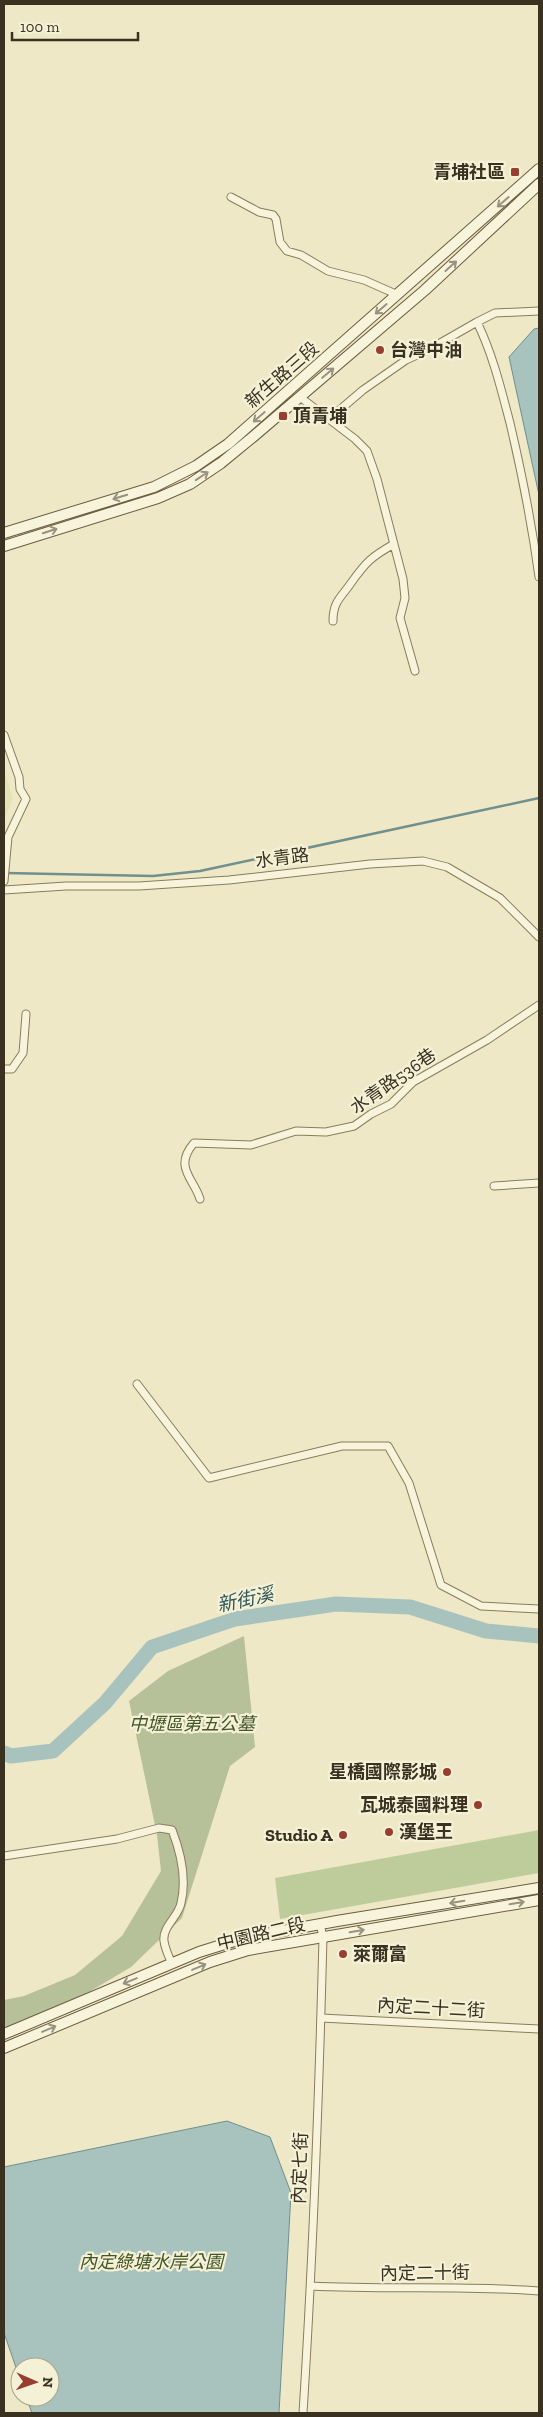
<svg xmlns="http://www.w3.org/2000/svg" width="543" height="2417" font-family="'Zilla Slab','Noto Sans TC',serif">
<rect width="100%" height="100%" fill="#eee8c7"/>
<path fill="#e3e3b5" d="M4,771L13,798L4,820Z"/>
<path fill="#becc9b" d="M539,1830V1873L280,1919L275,1878Z"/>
<path fill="#b6c19a" d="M244,1636L255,1747L230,1766L182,1918L131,1967L89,1992L4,2029V2000L24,1996L75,1975L122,1936L161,1871L157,1835L129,1701L168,1671Z"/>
<path fill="#a8c2be" stroke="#6f908d" d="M539,328V495L509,357L534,329Z
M227,2121L270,2137L291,2193L279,2413H32L26,2397H50V2367H20V2379L4,2333V2167Z"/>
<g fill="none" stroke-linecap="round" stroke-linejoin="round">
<path stroke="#6f908d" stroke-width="2.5" d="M5,873L153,876L200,871L539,798"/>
<path stroke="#a8c2be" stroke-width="15" d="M4,1753L11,1756L53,1751L105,1703L152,1647L235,1619L336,1604L410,1607L486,1631L539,1636"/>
<g stroke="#897c5d" stroke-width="9">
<path id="minor" d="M231,197L259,212L273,215L276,219L280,242L287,251L301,255L328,271L364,280L398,295
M477,322C493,355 501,389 510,423C522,474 532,525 539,577
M300,397L355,439L367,451L377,479L403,579L405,598L400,618L415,671
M329,419L363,390L406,360L428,350L477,322L495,313L539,311
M333,621C333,601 341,598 351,583C366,562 371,557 394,544
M4,735L19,777L20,789L26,799L8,837L4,881
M4,890L66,886H139L229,880L370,864L423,861L447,867L500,898L539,937
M4,1069H12L23,1053L26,1014
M494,1186L539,1183
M200,1199C194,1179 173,1167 194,1143L251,1145L296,1131L326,1132L354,1126L371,1114L391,1104L413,1082L487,1040L539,1005
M137,1384L209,1478L342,1446H388L409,1483L441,1585L481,1606L539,1609
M4,1856L117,1839L159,1828L172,1830C181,1853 187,1878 181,1903C179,1916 162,1927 164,1941C165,1949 169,1957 172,1964
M321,2018L539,2029
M311,2286C387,2290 463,2285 539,2291
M303,2413C313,2255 319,2096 323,1937L320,1924"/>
</g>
<g stroke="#6b5d40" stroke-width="12">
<path id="secondary" d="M4,533L154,487L196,466L228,444L539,169
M4,546L158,498L190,484L221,463L254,436L425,290L539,184
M4,2034L199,1952L244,1938L337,1921L539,1888
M4,2048L210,1962L248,1950L539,1900"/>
</g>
<use href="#minor" stroke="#f8f4db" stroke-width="7"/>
<use href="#secondary" stroke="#f8f4db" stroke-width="10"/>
</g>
<defs><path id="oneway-shaft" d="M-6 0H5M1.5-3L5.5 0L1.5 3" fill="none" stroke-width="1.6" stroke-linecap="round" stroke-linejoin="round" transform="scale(1.25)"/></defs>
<g stroke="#99927e">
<use href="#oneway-shaft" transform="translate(503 202) rotate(139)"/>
<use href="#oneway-shaft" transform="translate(451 266) rotate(-42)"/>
<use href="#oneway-shaft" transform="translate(381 309) rotate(139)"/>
<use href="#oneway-shaft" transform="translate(328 373) rotate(-40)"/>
<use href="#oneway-shaft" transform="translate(259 417) rotate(139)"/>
<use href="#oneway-shaft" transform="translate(202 476) rotate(-34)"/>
<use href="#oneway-shaft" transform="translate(120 497) rotate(163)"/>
<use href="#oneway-shaft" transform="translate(50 531) rotate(-18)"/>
<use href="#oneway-shaft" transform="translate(457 1902) rotate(171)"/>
<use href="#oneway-shaft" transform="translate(517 1903) rotate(-10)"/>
<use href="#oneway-shaft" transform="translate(357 1931) rotate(-10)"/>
<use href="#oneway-shaft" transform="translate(199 1967) rotate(-23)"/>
<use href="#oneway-shaft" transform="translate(130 1981) rotate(158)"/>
<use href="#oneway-shaft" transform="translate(49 2029) rotate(-23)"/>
</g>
<g fill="#973e2e" stroke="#f5f1d7" stroke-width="2">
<rect x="510" y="167" width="10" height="10" rx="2.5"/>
<circle cx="380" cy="350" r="5"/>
<rect x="278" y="411" width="10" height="10" rx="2.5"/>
<circle cx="447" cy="1772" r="5"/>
<circle cx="478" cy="1805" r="5"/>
<circle cx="389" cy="1832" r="5"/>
<circle cx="343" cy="1835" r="5"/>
<circle cx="343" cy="1954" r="5"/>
</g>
<g text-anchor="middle" stroke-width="4.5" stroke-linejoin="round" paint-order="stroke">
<g font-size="18" font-weight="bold" fill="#3a3120" stroke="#f5f1d7" text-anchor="end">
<text x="505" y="178">青埔社區</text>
<text x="390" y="356" text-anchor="start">台灣中油</text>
<text x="293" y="422" text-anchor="start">頂青埔</text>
<text x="437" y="1778">星橋國際影城</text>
<text x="468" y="1811">瓦城泰國料理</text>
<text x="399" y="1838" text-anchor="start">漢堡王</text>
<text x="333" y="1841">Studio A</text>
<text x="353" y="1960" text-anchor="start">萊爾富</text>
</g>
<g font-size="18" fill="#3a3120" stroke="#f5f1d7">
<text transform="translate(282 375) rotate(-41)" y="6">新生路三段</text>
<text transform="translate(282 858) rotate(-7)" y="6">水青路</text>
<text transform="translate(393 1081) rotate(-35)" y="6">水青路536巷</text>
<text transform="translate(261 1934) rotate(-13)" y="6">中園路二段</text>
<text transform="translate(431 2008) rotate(3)" y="6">內定二十二街</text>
<text transform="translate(300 2168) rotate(-88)" y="6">內定七街</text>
<text transform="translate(425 2273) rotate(-1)" y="6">內定二十街</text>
</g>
<g font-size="18" font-style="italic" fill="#425627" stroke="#f5f1d7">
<text x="192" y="1730">中壢區第五公墓</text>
<text x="151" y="2268">內定綠塘水岸公園</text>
</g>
<g font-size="19" font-style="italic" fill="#305559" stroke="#f5f1d7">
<text transform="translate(245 1599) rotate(-12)" y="7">新街溪</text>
</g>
</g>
<rect width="543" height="2417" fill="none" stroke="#3a3120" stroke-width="10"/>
<g transform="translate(35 2382) rotate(92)"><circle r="24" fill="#f5f1d7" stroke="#aaa48e"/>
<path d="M0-4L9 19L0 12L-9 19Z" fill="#973e2e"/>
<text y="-8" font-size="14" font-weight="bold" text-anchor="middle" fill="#3a3120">N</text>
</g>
<path d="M12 32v8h126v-8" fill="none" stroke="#3a3120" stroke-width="2.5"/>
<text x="20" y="32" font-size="15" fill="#3a3120" stroke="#f5f1d7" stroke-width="4" paint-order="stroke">100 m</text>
</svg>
